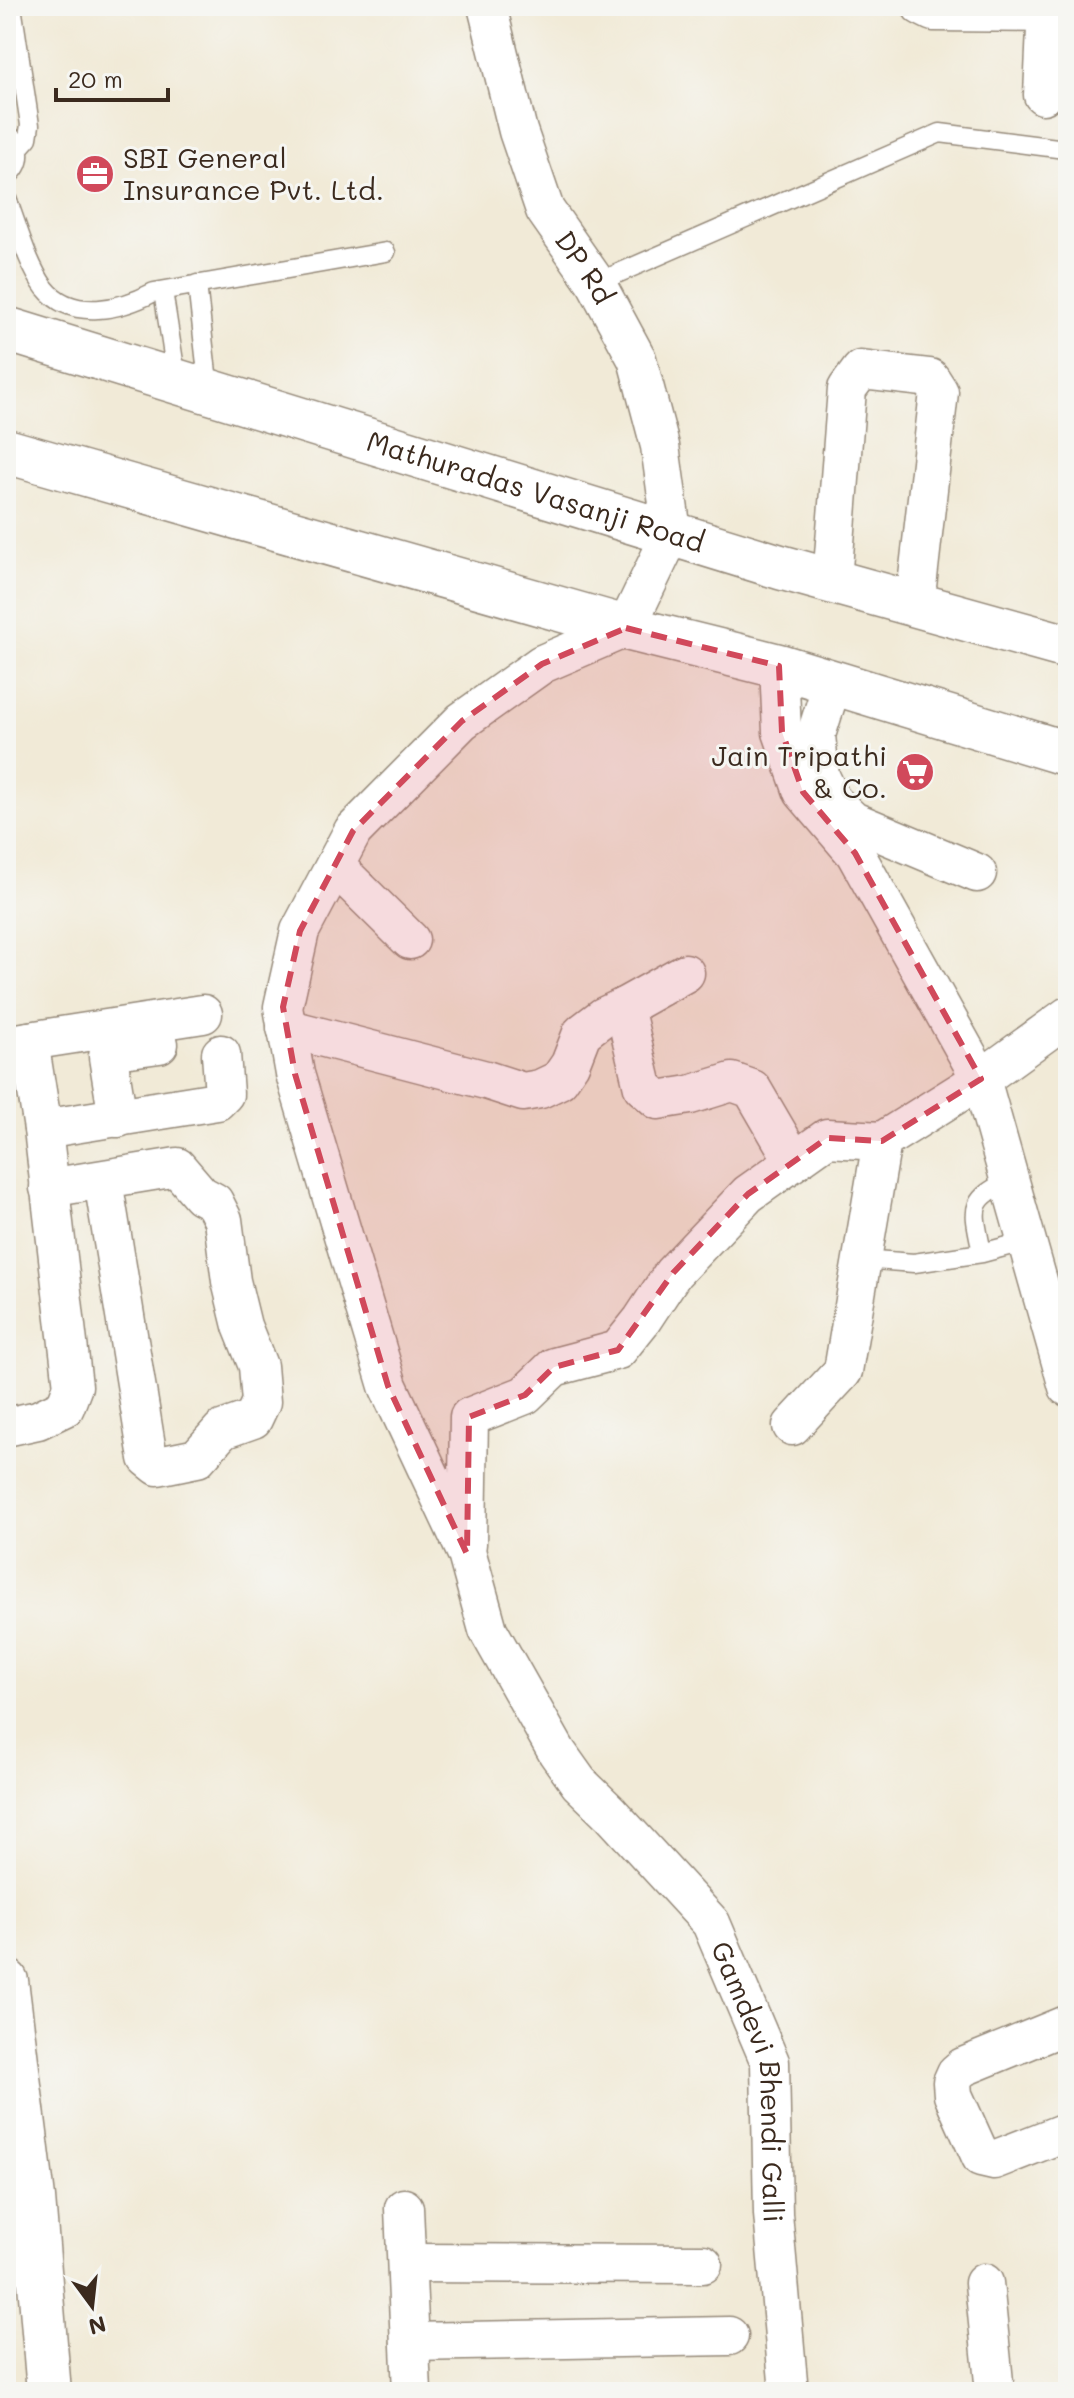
<svg xmlns="http://www.w3.org/2000/svg" width="1074" height="2398" font-family="Mali,sans-serif">
<rect width="100%" height="100%" fill="#f6f6f2"/>
<filter id="ink" filterUnits="userSpaceOnUse"><feTurbulence type="fractalNoise" baseFrequency=".0125" numOctaves="2"/><feDisplacementMap in="SourceGraphic" scale="16" xChannelSelector="R" yChannelSelector="G"/><feConvolveMatrix kernelMatrix="1 2 1 2 8 2 1 2 1" color-interpolation-filters="sRGB"/></filter>
<filter id="wash" filterUnits="userSpaceOnUse"><feTurbulence type="fractalNoise" baseFrequency=".006" numOctaves="4" result="noise"/><feDisplacementMap in="SourceGraphic" scale="32" xChannelSelector="R" yChannelSelector="G"/><feGaussianBlur stdDeviation="1.8" result="paint"/><feColorMatrix in="noise" values="0 0 0 0 0 0 0 0 0 0 0 0 0 0 0 0 0 1.4 0 .05"/><feComposite in="paint" operator="in"/></filter>
<g filter="url(#wash)">
<rect width="100%" height="100%" fill="#f1ead7"/>
</g>
<g filter="url(#ink)">
<g fill="none" stroke-linecap="round" stroke-linejoin="round">
<g stroke="#968a7a" stroke-width="21">
<path id="service" d="M12,6L30,125L28,138L19,148
M6,133C24,145 23,165 6,177
M6,196C17,224 27,264 45,288C72,322 122,309 154,292L386,252
M596,283L940,133L1065,149
M197,284L209,391
M163,291L177,381
M982,1253C974,1209 966,1202 1009,1180
M862,1259L914,1263L982,1253L1027,1241"/>
</g>
<g stroke="#968a7a" stroke-width="41">
<g id="minor">
<path id="s1" d="M487,6L518,131L545,210L596,283L637,359L660,446L672,532L626,628L542,664L462,721L353,831L300,931L283,1007L295,1074L388,1386L467,1554L488,1630L557,1752L579,1783L610,1813L711,1923L770,2062L773,2214L789,2392"/>
<path d="M921,6L933,12L1068,13"/>
<path d="M1043,95L1047,6"/>
<path d="M832,581L847,389L861,370L930,378L939,392L915,604"/>
<path d="M779,666L782,732L803,792L855,853L981,1079L1068,1387"/>
<path d="M832,684L816,735L820,776L832,801L853,821L977,873"/>
<path d="M335,866L410,940"/>
<path d="M624,1007L685,973"/>
<path d="M286,1028L486,1080L523,1092L540,1089L559,1080L570,1064L582,1033L603,1017L624,1007L643,1087L658,1100L690,1095L732,1082L752,1089L794,1161"/>
<path d="M29,1041L203,1014"/>
<path d="M6,1045L29,1041L43,1129L73,1386L65,1407L38,1420L6,1427"/>
<path d="M118,1118L108,1057L115,1050L159,1044"/>
<path d="M43,1129L217,1101L224,1094L221,1054"/>
<path d="M49,1188L177,1167L201,1195L214,1202L223,1220L231,1281L242,1326L258,1366L261,1402L253,1419L222,1430L197,1458L158,1466L148,1458L103,1180"/>
<path d="M792,1426L843,1371L882,1141L981,1079L1068,1016"/>
<path d="M467,1544L469,1417L525,1395L554,1367L618,1350L642,1320L673,1273L748,1194L827,1138L882,1141"/>
<path d="M1068,2024L963,2067L956,2073L952,2082L953,2095L981,2157L994,2160L1068,2131"/>
<path d="M404,2208L412,2392"/>
<path d="M407,2263L703,2264"/>
<path d="M984,2283L995,2392"/>
<path d="M410,2342L729,2336"/>
</g>
</g>
<g stroke="#968a7a" stroke-width="47">
<path id="tertiary" d="M6,1981L33,2198L49,2392"/>
</g>
<g stroke="#968a7a" stroke-width="47">
<g id="secondary">
<path id="s2" d="M6,329L780,567L1068,647"/>
<path d="M6,451L626,628L779,666L1068,754"/>
</g>
</g>
<use href="#service" stroke="#fff" stroke-width="18"/>
<use href="#minor" stroke="#fff" stroke-width="38"/>
<use href="#tertiary" stroke="#fff" stroke-width="44"/>
<use href="#secondary" stroke="#fff" stroke-width="44"/>
</g>
</g>
<path fill="#d1495b" fill-opacity="0.2" stroke="#d1495b" stroke-width="6" stroke-dasharray="16 10" stroke-linejoin="round" d="M626,628L779,666L782,732L803,792L855,853L981,1079L882,1141L827,1138L748,1194L673,1273L618,1350L554,1367L525,1395L469,1417L467,1554L388,1386L295,1074L283,1007L300,931L353,831L462,721L542,664Z"/>
<defs>
<g id="office-disc" transform="scale(2)"><circle r="9.5" fill="#d1495b" stroke="#f6f6f2"/><path d="M-6-3h4V-5.5h4V-3h4V5H-6ZM-1-4.5V-3h2v-1.5ZM-6 0V1H6V0Z" fill="#fff"/></g>
<g id="supermarket-disc" transform="scale(2)"><circle r="9.5" fill="#d1495b" stroke="#f6f6f2"/><path d="M-6-5.5h2.5l.6 2H6L4.5 2H-2.5L-4.4-4H-6ZM-1.5 3.2a1.3 1.3 0 1 0 .1 0ZM3 3.2a1.3 1.3 0 1 0 .1 0Z" fill="#fff"/></g>
</defs>
<g fill-rule="evenodd">
<use href="#office-disc" x="95" y="174"/>
<use href="#supermarket-disc" x="915" y="772"/>
</g>
<g text-anchor="middle" stroke-width="6" stroke-linejoin="round" paint-order="stroke">
<g font-size="28" fill="#3b2a1e" stroke="#f6f6f2" text-anchor="start">
<text x="123" y="168">SBI General<tspan x="123" dy="32">Insurance Pvt. Ltd.</tspan></text>
<text x="887" y="766" text-anchor="end">Jain Tripathi<tspan x="887" dy="32">&amp; Co.</tspan></text>
</g>
<g font-size="28" fill="#3b2a1e" stroke="#f6f6f2">
<text dy="10" stroke="none"><textPath href="#s1" startOffset="282">DP Rd</textPath></text>
<text dy="10" stroke="none"><textPath href="#s2" startOffset="554">Mathuradas Vasanji Road</textPath></text>
<text dy="10" stroke="none"><textPath href="#s1" startOffset="2402">Gamdevi Bhendi Galli</textPath></text>
</g>
</g>
<rect width="1074" height="2398" fill="none" stroke="#f6f6f2" stroke-width="32"/>
<g transform="translate(92 2306) rotate(165)" stroke="#f6f6f2" stroke-width="6" paint-order="stroke">
<path d="M0-6L14 30L0 20L-14 30Z" fill="#3b2a1e"/>
<text y="-12" font-size="22" font-weight="bold" text-anchor="middle" fill="#3b2a1e">N</text>
</g>
<path d="M56 88v12h112v-12" fill="none" stroke="#3b2a1e" stroke-width="4"/>
<text x="68" y="88" font-size="24" fill="#3b2a1e" stroke="#f6f6f2" stroke-width="6" paint-order="stroke">20 m</text>
</svg>
